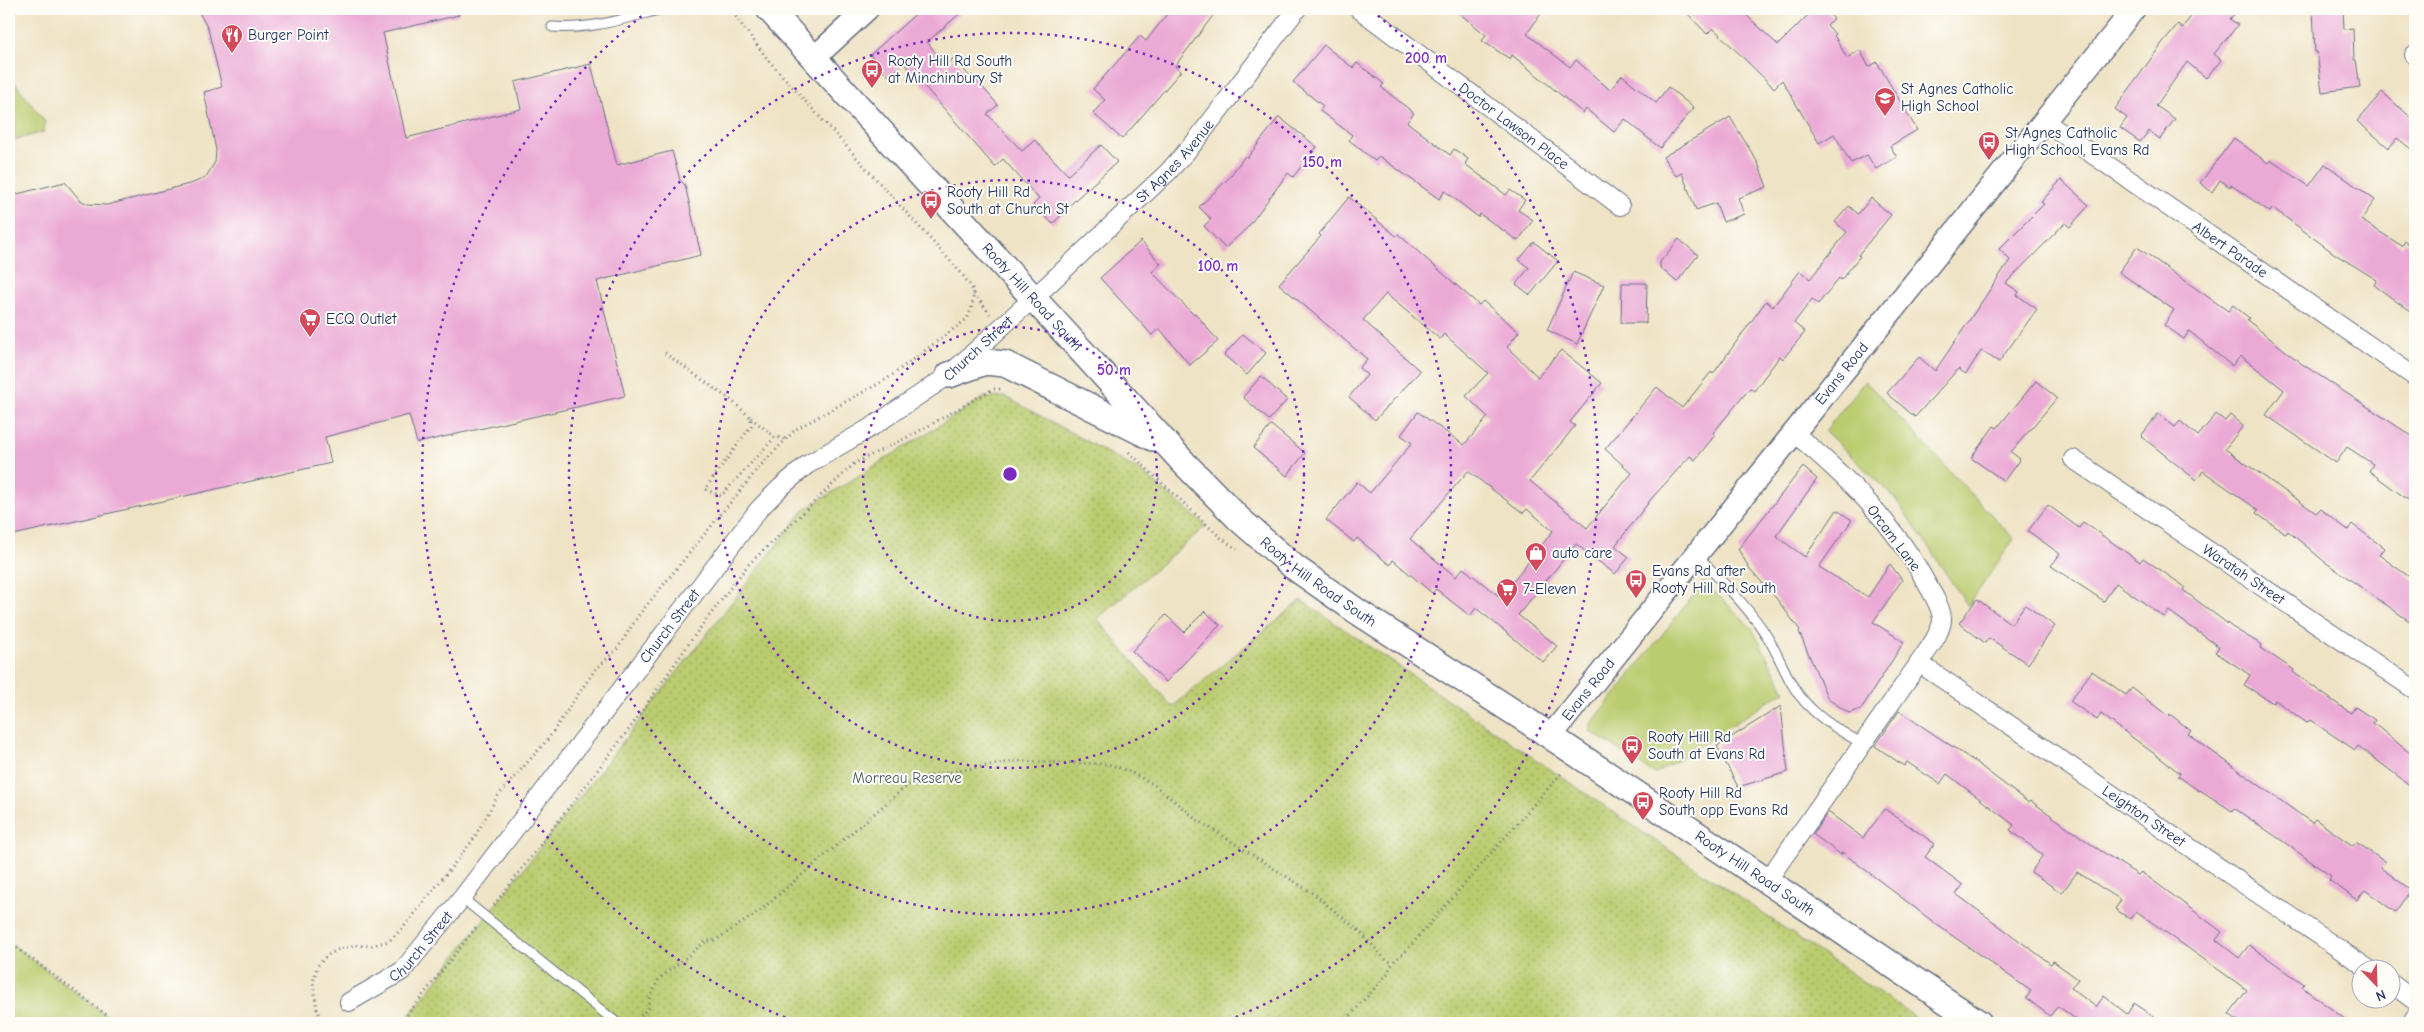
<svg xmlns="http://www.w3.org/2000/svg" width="2424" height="1032" font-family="'Comic Neue',sans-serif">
<defs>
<pattern id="park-dots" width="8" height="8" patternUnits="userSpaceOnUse" patternTransform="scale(1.25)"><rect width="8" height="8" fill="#bbcc6f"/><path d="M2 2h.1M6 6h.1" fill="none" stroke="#97a65e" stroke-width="1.8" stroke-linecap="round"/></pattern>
</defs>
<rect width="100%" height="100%" fill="#fdfcf7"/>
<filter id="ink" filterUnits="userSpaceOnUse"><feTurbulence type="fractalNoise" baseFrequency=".02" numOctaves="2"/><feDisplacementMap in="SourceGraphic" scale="10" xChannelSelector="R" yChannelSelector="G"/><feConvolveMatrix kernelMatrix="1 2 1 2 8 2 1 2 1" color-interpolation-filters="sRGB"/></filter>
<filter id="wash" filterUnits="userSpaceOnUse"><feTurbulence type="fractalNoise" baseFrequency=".0096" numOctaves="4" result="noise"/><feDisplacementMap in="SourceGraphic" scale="20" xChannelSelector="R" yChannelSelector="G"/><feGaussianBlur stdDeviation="1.12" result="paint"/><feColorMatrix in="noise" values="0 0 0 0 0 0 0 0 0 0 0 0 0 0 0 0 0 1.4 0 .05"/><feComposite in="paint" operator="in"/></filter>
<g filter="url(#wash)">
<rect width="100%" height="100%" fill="#efe3c5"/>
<path fill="#bbcc6f" stroke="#6b7e66" d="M9,75L45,122L44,132L9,141Z
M1865,381L2014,539L1968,606L1895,498L1825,431Z
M1704,582L1752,628L1785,691L1655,774L1590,731L1591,724Z
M9,942L117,1023H9Z"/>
<path fill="url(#park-dots)" stroke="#6b7e66" d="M1006,397L1142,472L1206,526L1097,619L1172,707L1301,600L1924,1023H403L804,510L983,398Z"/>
<g id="blocks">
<path fill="#eba9d5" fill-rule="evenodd" d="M197,9H458L459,15L383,33L406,138L521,109L515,82L591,64L617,165L672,151L680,180L685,185L701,255L597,281L625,396L417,443L409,415L325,437L331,463L9,536V196L65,182L80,200L88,204L107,205L193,183L206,177L215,162L216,150L204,92L222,87L208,29Z
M921,9H965L927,42L946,65L954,58L970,77L972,75L998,105L987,114L1022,151L1035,140L1068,175L1101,145L1117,162L1075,200L1053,224L1033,205L1039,199L1003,159L995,167L904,63L889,76L870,55Z
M1171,9H1218L1175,66L1181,71L1122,139L1093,113L1105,100L1093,89L1140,36L1146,41Z
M1454,9H1544L1527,34L1570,67L1576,60L1610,90L1622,75L1656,103L1668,87L1694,108L1660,148L1625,119L1614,132L1586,109L1583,113L1512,55L1510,59L1482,41L1486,35Z
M1683,9H1740L1778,45L1814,9H1824L1834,19L1827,25L1835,34L1834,35L1847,58L1860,50L1869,67L1877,62L1917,130L1890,146L1897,157L1876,169L1867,155L1851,163L1834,134L1819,143L1782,80L1774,88L1713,28L1707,34Z
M2197,9H2239L2230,19L2238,25L2214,54L2221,60L2206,78L2187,62L2156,106L2175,119L2160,139L2149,131L2140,142L2120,128L2127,118L2115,109L2163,42L2178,24L2182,28Z
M2313,9H2343L2344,29L2353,28L2354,60H2356L2360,87L2322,92L2317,52H2315Z
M1324,45L1353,68L1357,63L1384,84L1381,87L1414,113L1407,122L1450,155L1454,149L1468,159L1465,164L1506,195L1510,190L1525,200L1518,210L1533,220L1518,241L1480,214L1478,217L1445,191L1439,199L1379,156L1375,161L1349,140L1352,135L1320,111L1323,106L1293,82Z
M2382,92L2415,121V152L2397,138L2389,148L2357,121Z
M1279,117L1317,147L1293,177L1288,173L1248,227L1225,248L1204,226L1211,219L1199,207L1228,179L1245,156L1247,158Z
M1730,117L1758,163L1767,187L1738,198L1744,214L1723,222L1716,203L1696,210L1682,173L1676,176L1663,157Z
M2234,138L2268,163L2270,160L2309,186L2325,164L2375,200L2361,220L2402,246L2405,241L2415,248V315L2374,285L2377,280L2335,254L2273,208L2270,212L2231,185L2230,187L2220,180L2212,192L2200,183Z
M2061,180L2089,205L2070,227L2065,223L2006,283L2019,292L2017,295L2037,309L1999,362L1981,351L1966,374L1958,369L1915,417L1887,393L1919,357L1935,371L2010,260L1999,249L2044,204L2041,202Z
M1349,197L1396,236L1398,234L1479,305L1483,301L1519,332L1507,347L1538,377L1561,350L1602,383L1570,422L1575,426L1530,481L1587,528L1632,473L1605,449L1657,387L1682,408L1711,372L1713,374L1766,301L1773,307L1800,271L1810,279L1847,232L1835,222L1849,206L1858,214L1871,198L1891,215L1858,255L1860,256L1841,280L1839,278L1818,304L1812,299L1794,323L1805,332L1783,359L1780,356L1754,391L1750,388L1713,433L1715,435L1695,460L1690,456L1652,498L1615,546L1629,557L1615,574L1576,544L1518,615L1557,646L1543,662L1476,608L1470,616L1436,589L1432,593L1393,560L1390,565L1357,538L1354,542L1326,520L1357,482L1370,493L1412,443L1401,435L1418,412L1464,445L1488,417L1466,396L1488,373L1444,334L1440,339L1386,294L1363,320L1420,371L1375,420L1349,397L1367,375L1359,368L1367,359L1279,284L1321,236L1319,234ZM1468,471L1523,513L1527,509L1553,531L1500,597L1463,568L1456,577L1410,539Z
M1679,239L1698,255L1677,282L1660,268V262Z
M1141,241L1161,264L1152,272L1193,314L1195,313L1218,341L1190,365L1159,328L1152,335L1100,278Z
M1534,242L1558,261L1530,295L1516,284L1529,268L1519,260Z
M2137,247L2228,311L2233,305L2249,318L2247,320L2302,364L2415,438V505L2369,471L2373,464L2347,447L2336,463L2266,415L2284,390L2241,356L2232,366L2189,331L2184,339L2164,325L2174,310L2119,272Z
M1573,272L1604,285L1577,344L1547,330Z
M1622,283H1647L1646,323H1621Z
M1243,334L1266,353L1247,375L1224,355Z
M1261,376L1287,400L1269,420L1243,397Z
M2036,381L2057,398L2011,452L2020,459L2004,481L1971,458L1994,426L1997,428Z
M2158,414L2175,427L2180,421L2198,436L2216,414L2225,421L2230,415L2243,426L2225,449L2316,513L2320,509L2348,530L2352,524L2384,548L2379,555L2415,581V625L2325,562L2288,531L2286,534L2256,513L2258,510L2203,471L2196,480L2141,436Z
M1271,425L1305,453L1287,476L1253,448Z
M1803,467L1817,479L1776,536L1805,557L1837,510L1852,520L1819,567L1868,597L1890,564L1902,580L1873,622L1904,642L1861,709L1849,713L1828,699L1799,632L1800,630L1776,598L1750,569L1738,549Z
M2048,505L2079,528L2083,522L2140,562L2143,558L2185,587L2183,590L2232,627L2262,645L2261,648L2294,670L2293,672L2336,703L2351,713L2355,707L2375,720L2373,723L2415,757V789L2358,746L2355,750L2310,720L2307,723L2275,700L2273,703L2244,685L2250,675L2215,652L2219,647L2169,611L2164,617L2116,583L2104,601L2051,566L2060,554L2028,531Z
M1977,599L2011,624L2025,605L2055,626L2028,664L1989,638L1985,643L1959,623Z
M1205,611L1220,625L1166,682L1132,651L1166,615L1184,632Z
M2092,671L2126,695L2132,688L2168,716L2170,714L2191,731L2188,734L2312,823L2315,819L2353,846L2356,842L2385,862L2381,868L2411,890L2395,912L2365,890L2357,900L2329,880L2331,876L2281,840L2234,808L2232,811L2200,790L2199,791L2178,776L2180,773L2101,714L2097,720L2070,701Z
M1781,706L1788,772L1738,787L1717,746Z
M1899,711L1974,761L2029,803L2031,801L2095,847L2138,875L2141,872L2159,885L2222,932L2216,940L2239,958L2249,945L2304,984L2302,987L2350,1023H2241L2229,1014L2247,990L2136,911L2130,919L2115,909L2121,900L2077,872L2062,893L2031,872L2043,855L2010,830L2014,825L1947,774L1940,784L1907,762L1904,766L1875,746Z
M1885,809L1935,844L1925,857L1963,885L1956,894L2051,964L2053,961L2078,979L2071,988L2096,1007L2104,996L2127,1014L2134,1003L2164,1023H2081L2058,1006L2050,1016L2026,998L2031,991L1940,927L1842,852L1841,855L1813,834L1828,812L1863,838Z"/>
</g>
</g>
<g filter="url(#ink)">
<use href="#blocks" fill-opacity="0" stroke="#656e82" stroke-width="1"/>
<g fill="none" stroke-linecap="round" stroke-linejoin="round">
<g stroke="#656e82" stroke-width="11">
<path id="service" d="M552,27C591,30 626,18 663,9
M1696,554C1721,581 1749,607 1768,638C1778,654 1784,671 1793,686C1809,713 1836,729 1863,744
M462,898L617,1023"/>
</g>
<g stroke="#656e82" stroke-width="20">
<g id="minor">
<path id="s1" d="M1359,9L1620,206"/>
<path d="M2414,55L2415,54"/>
<path id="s2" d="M2044,121L2415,377"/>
<path id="s3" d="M2073,459L2415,690"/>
<path id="s4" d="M1919,663L2370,970"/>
<path d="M1767,881L1919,663C1926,652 1942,633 1942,619C1941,606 1933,595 1927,584C1896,525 1846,476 1794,433"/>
<path d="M2392,984L2415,1001"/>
<path id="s5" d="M349,1002L402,971L462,898L759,509L781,487L807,465L873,426L949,375L1052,281L1168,172L1194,143L1297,9"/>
<path d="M2411,1023L2415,1017"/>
</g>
</g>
<g stroke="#656e82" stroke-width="25">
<g id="tertiary">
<path d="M814,58L867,9"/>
<path id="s6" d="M1550,737L2134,9"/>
</g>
</g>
<g stroke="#656e82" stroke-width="28">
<g id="secondary">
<path id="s7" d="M769,9L1184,463L1239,519L1294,567L1358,612L1526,720L1979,1023"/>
<path d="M949,375L985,362L1005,364L1153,438"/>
</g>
</g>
<path stroke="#656e82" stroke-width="3" stroke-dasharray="1 4" stroke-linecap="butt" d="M974,294L990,314
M665,353L732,401L751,418V426L705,489L721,496L775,437L786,439
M751,418L775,437
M1129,452L1221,538L1237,549
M494,905L633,724L697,632L748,565L855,463L916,433L993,389H1002
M9,942L117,1023
M323,1023L317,1010L313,982L317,967L326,956L339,949L355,945L370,946L389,941L403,928L473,840L497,797L548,739L594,671L618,648L638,616L761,465L796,429L887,379L967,319L972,307L974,291L962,274L769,61L730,9
M401,1023L477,926
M634,1023L648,1008L649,999L659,979L706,941L716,940L757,913L916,778L1015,761L1108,764L1126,770L1153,784L1196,819L1314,894L1358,930L1387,961L1393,962L1405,952L1563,771
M1344,1023L1387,974L1393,962"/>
<use href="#service" stroke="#fff" stroke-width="9"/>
<use href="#minor" stroke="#fff" stroke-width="18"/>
<use href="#tertiary" stroke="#fff" stroke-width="22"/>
<use href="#secondary" stroke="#fff" stroke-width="25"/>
</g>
</g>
<g fill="none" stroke="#7b2cbf" stroke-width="2.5" stroke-dasharray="2.5 5">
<circle cx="1010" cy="474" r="147"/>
<circle cx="1010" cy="474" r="294"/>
<circle cx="1010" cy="474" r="441"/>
<path d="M799 1023A588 588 0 0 1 648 11M1372 11A588 588 0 0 1 1221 1023"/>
</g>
<defs>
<g id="restaurant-pin" transform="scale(1.125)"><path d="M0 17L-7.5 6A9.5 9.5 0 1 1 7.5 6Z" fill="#d1495b" stroke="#fdfcf7"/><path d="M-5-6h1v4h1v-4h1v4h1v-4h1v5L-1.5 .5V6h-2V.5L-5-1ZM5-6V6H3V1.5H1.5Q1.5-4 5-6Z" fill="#fff"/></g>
<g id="bus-pin" transform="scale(1.125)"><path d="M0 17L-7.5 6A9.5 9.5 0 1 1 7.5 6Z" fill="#d1495b" stroke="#fdfcf7"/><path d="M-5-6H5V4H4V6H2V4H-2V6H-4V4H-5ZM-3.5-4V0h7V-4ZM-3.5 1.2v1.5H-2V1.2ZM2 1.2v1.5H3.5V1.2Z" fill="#fff"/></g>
<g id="school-pin" transform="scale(1.125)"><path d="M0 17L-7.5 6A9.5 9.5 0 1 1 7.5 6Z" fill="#d1495b" stroke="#fdfcf7"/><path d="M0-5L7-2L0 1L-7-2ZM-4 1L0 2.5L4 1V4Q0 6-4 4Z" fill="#fff"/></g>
<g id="supermarket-pin" transform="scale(1.125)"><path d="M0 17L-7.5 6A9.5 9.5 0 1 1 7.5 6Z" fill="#d1495b" stroke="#fdfcf7"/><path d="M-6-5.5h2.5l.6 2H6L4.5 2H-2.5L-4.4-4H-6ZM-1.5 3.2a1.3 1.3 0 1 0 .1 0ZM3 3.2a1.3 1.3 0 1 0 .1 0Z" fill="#fff"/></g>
<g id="shop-pin" transform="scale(1.125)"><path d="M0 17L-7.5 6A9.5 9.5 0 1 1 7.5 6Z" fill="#d1495b" stroke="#fdfcf7"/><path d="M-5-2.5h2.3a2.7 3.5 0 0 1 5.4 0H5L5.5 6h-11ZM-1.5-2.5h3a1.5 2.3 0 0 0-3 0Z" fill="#fff"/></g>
</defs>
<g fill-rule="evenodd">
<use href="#restaurant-pin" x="232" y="35"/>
<use href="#bus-pin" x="872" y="70"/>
<use href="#school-pin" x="1885" y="98"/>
<use href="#bus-pin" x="1989" y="142"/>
<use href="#bus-pin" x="931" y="201"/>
<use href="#supermarket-pin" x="310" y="319"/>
<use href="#shop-pin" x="1536" y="553"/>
<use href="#bus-pin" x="1636" y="580"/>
<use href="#supermarket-pin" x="1507" y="589"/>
<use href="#bus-pin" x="1632" y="746"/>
<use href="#bus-pin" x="1643" y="802"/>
</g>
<g text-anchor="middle" stroke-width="4" stroke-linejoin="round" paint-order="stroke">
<g font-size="15" fill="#1b2f5e" stroke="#fdfcf7" text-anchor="start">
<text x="248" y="40">Burger Point</text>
<text x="888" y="66">Rooty Hill Rd South<tspan x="888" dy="17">at Minchinbury St</tspan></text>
<text x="1901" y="94">St Agnes Catholic<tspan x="1901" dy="17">High School</tspan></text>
<text x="2005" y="138">St Agnes Catholic<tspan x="2005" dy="17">High School, Evans Rd</tspan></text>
<text x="947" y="197">Rooty Hill Rd<tspan x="947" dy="17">South at Church St</tspan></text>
<text x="326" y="324">ECQ Outlet</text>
<text x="1552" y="558">auto care</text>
<text x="1652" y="576">Evans Rd after<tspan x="1652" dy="17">Rooty Hill Rd South</tspan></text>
<text x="1523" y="594">7-Eleven</text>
<text x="1648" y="742">Rooty Hill Rd<tspan x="1648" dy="17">South at Evans Rd</tspan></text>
<text x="1659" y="798">Rooty Hill Rd<tspan x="1659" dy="17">South opp Evans Rd</tspan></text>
</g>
<g font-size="15" fill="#1b2f5e" stroke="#fdfcf7">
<text dy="5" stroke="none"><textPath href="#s1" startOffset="194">Doctor Lawson Place</textPath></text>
<text dy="5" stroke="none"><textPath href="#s5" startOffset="1190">St Agnes Avenue</textPath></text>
<text dy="5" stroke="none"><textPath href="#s2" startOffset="226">Albert Parade</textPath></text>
<text dy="5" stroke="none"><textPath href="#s7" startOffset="390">Rooty Hill Road South</textPath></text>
<text dy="5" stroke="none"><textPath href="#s5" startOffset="918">Church Street</textPath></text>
<text dy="5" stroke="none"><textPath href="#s6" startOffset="466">Evans Road</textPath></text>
<text transform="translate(1894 538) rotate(53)" y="5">Orcam Lane</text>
<text dy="5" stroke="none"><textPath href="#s3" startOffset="206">Waratah Street</textPath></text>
<text dy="5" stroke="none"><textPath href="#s7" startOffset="795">Rooty Hill Road South</textPath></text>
<text dy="5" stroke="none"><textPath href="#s5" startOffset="498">Church Street</textPath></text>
<text dy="5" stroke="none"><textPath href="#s6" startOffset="61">Evans Road</textPath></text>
<text dy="5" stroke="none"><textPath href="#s4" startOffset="272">Leighton Street</textPath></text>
<text dy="5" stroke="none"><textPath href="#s7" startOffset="1320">Rooty Hill Road South</textPath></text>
<text dy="5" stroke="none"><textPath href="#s5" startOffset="92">Church Street</textPath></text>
</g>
<g font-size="15" fill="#4b5e63" stroke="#fdfcf7">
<text x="907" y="783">Morreau Reserve</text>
</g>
</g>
<circle cx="1010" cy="474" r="8" fill="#7b2cbf" stroke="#fdfcf7" stroke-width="2.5"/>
<g font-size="15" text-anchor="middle" font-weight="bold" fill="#7b2cbf" stroke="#fdfcf7" stroke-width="4" stroke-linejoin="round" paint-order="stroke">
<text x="1426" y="63">200 m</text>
<text x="1322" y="167">150 m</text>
<text x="1218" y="271">100 m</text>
<text x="1114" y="375">50 m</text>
</g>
<rect width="2424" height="1032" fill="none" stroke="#fdfcf7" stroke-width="30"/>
<g transform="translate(2376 984) rotate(157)"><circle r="24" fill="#fdfcf7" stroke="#a3aaba"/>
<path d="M0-4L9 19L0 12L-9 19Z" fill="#d1495b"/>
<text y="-8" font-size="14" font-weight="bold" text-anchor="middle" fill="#1b2f5e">N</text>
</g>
</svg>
